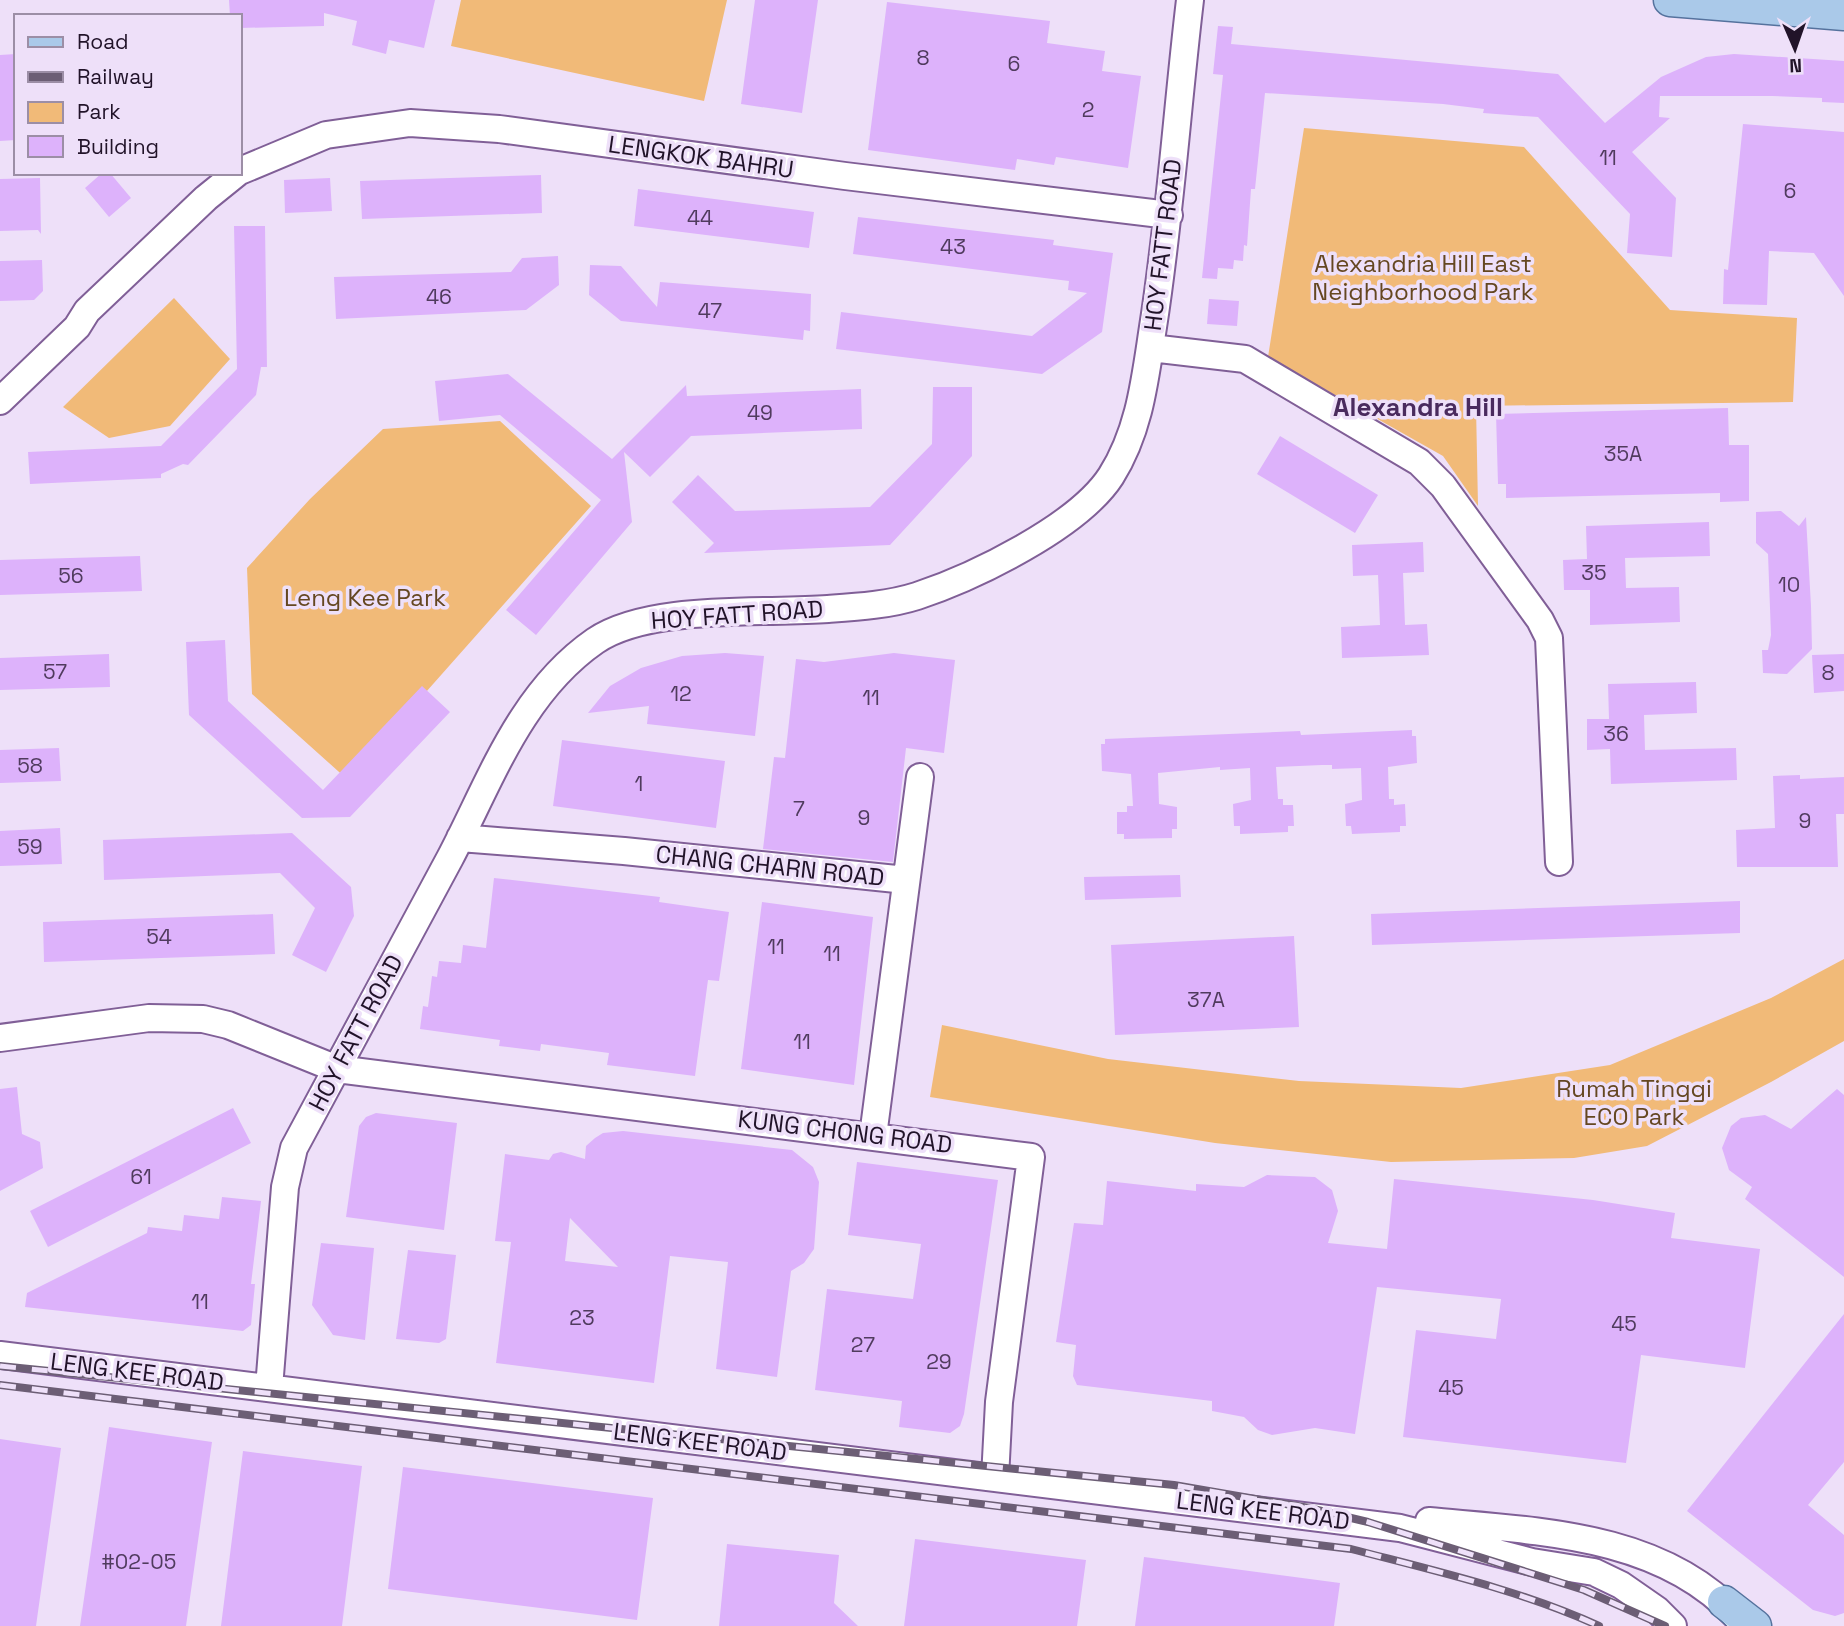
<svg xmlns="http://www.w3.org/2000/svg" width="1844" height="1626" font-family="'Space Grotesk',sans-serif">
<rect width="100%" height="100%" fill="#eee0f9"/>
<path fill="#f1ba78" d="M461,0H727L704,101L451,46Z
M1304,128L1524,147L1670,310L1797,318L1793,402L1476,406L1478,506L1443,456L1268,357Z
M174,298L230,359L170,426L109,438L63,407Z
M500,421L591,506L348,780L252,694L247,568L310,499L383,429Z
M1844,959V1041L1771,1082L1647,1146L1574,1158L1391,1162L1215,1143L930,1097L942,1025L1108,1059L1299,1081L1461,1088L1610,1065L1771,998Z"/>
<path fill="#ddb2fb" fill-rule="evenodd" d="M229,0H435L424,48L389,40L386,54L352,45L357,21L324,13V26L240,28V16H230Z
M755,0H818L802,113L741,104Z
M887,2L1050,21L1047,43L1105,51L1102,71L1141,76L1128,168L1056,157L1054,165L1017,159L1015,170L868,150Z
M1218,26L1233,27L1231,44L1558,74L1605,123L1661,77L1706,57L1734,54L1844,61V103L1822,102V98L1772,96H1660L1659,117L1670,118L1632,152L1676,198L1672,257L1627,253L1630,214L1538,117L1483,113L1484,109L1443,104L1265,93L1255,189H1251L1247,246L1244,245L1243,261L1234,260L1233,269L1218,268L1217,279L1202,278L1223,75L1213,74Z
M16,54V140L0,141V55Z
M1743,124L1844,132V296L1814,253L1769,251L1767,305L1723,304L1724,269L1728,270Z
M102,173H110L131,198L109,217L85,188Z
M541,175L542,213L362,219L360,181Z
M40,178L41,234L38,230L0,231V179Z
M330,178L332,211L285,213L284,180Z
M638,189L814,212L809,248L634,226Z
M858,217L1054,240L1053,245L1113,253L1102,332L1042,374L836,349L841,312L1032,336L1087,293L1068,290L1069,281L853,254Z
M234,226H265L267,367H261L256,395L188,465L183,464L161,474V478L30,484L28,452L161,446L237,369Z
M558,256L559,285L526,310L336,319L334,277L511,272L522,258Z
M42,260L43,291L34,300L0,301V261Z
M590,265L621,266L657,307L660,282L811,294L810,331L804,330L803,340L621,321L589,295Z
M1209,299L1239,301L1237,326L1207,324Z
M508,374L612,459L686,385L687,396L861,389L862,429L691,436L650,477L624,452L632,522L536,635L506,610L601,500L500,415L439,421L435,381Z
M933,387H972V456L890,545L704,553L714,543L672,502L698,475L735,511L870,507L932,444Z
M1728,408L1729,445H1749V501L1720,502V493L1506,498V484H1498L1496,414Z
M1280,436L1378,495L1355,533L1257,474Z
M1781,511L1799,526L1806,517L1811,606L1812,649L1787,674L1763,673L1762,650H1768L1771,635L1768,554L1756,543V512Z
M1709,522L1710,556L1625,558L1626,588L1679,587L1680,622L1590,625V590H1564L1563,560L1587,559L1586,526Z
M1423,542L1424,572L1403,573L1405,625L1427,624L1429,655L1342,658L1341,627L1380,625L1378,575L1353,576L1352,545Z
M140,556L142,591L0,595V560Z
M225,640L228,701L323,790L422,686L450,712L350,817L302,818L189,715L186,642Z
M725,653L764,656L755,736L647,724L649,706L588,713L610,686L641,668L682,656Z
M894,653L955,660L944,753L906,748L893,862L763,849L774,757L785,758L796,659L824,662Z
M109,654L110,687L0,690V658Z
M1844,654V691L1814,693L1812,655Z
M1696,682L1697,713L1644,715L1645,750L1736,748L1737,780L1611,784L1610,749L1587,750V719H1609L1608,684Z
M1412,730V736H1416L1417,763L1388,767L1389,799H1394V805L1405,804L1406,826H1400V832L1352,834L1351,826H1346L1345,804L1362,800L1361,768L1332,769V765H1322L1276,767L1278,799H1283V805H1293L1294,826H1288V832L1240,834V826H1234L1233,804L1251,800L1250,768L1220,770V767L1158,773L1159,804L1177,807V829H1172V838L1124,839V834H1117V812H1127V806H1133L1131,774L1102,771L1101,744H1105V739L1300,731L1301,735Z
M562,740L725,761L716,828L553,806Z
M59,748L61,781L0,783V750Z
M1800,775V779L1844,777V814H1836L1838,867H1737L1736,830L1775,828L1773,776Z
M60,828L62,864L0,866V831Z
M292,833L351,887L354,916L326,972L292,955L315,908L280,873L104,880L103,840Z
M1180,875L1181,897L1085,900L1084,877Z
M494,878L660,897L659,902L729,912L719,981L708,980L695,1076L607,1065L609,1053L541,1044L540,1051L499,1046L500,1040L420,1029L423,1006L428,1007L432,976L437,977L439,961L461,963L463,945L486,948Z
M1740,901V933L1372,945L1371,914Z
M762,902L873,917L854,1085L741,1069Z
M273,914L275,954L44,962L43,922Z
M1294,936L1299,1027L1115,1035L1111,945Z
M17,1087L22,1134L40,1142L43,1168L0,1191V1089Z
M1837,1089L1844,1095V1277L1745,1199L1752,1187L1729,1170L1722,1148L1731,1126L1741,1118L1765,1115L1791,1129Z
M233,1108L251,1143L48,1247L30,1211Z
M376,1113L457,1123L444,1230L346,1217L359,1126L366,1117Z
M623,1131L792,1150L813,1167L819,1182L814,1249L804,1263L791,1271L777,1377L716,1369L728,1262L670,1256L654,1383L496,1363L511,1242L495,1241L505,1154L549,1160L553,1154L561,1152L585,1159L586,1146L595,1138L603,1133ZM570,1218L618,1267L565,1261Z
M857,1162L998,1180L964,1414L960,1426L950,1433L899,1427L902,1401L815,1390L827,1289L913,1299L921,1244L848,1235Z
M1267,1175L1315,1177L1332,1190L1338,1211L1328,1243L1387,1249L1394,1179L1593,1200L1675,1213L1671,1238L1760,1249L1745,1368L1641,1355L1626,1463L1403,1437L1416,1330L1496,1339L1501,1299L1377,1287L1355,1434L1315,1428L1272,1435L1258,1430L1244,1417L1212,1411V1401L1077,1385L1073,1376L1076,1345L1056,1342L1074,1223L1103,1225L1107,1181L1196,1191V1184L1244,1187Z
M222,1197L261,1201L251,1284H255L251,1325L243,1331L25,1307L27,1293L147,1233L148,1227L182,1231L184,1215L219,1219Z
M321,1243L374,1248L365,1340L333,1335L312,1305Z
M408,1250L456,1255L446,1339L439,1343L396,1339Z
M1844,1314V1462L1808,1505L1844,1535V1613L1835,1616L1813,1610L1687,1511Z
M109,1427L212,1442L186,1626H80Z
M0,1439L61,1448L36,1626H0Z
M243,1451L362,1466L342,1626H221Z
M403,1467L653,1498L637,1620L388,1589Z
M915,1539L1086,1560L1077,1626H904Z
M727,1544L839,1555L834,1603L858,1626H719Z
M1144,1557L1340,1583L1334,1626H1135Z"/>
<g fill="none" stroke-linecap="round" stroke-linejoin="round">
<g stroke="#805f97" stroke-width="30">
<path id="minor" d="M240,171L326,135L410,123L499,129L845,176L1169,215
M1151,348L1245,359L1419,462L1443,486L1540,620L1549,638L1559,862
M0,401L77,327L87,311L206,198L237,173
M460,838L624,851L906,880
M0,1038L149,1018L203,1019L228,1025L337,1069L1031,1157L999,1402L995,1478
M873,1136L920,777
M0,1355L1400,1528L1532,1562L1594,1572L1621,1585L1657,1610L1673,1626
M269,1388L285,1187L294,1148C346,1051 398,955 450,858C490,782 520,693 595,641C649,604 762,614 828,609C857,607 889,605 917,596C974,577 1078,527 1111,476C1140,430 1145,379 1153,327C1170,219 1177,109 1190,0
M1429,1521C1535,1531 1662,1533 1738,1618"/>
</g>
<g stroke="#55729d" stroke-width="35">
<path id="major" d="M1670,0L1844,14
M1724,1602L1755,1626"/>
</g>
<use href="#minor" stroke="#fff" stroke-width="26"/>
<use href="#major" stroke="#aac9e9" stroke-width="32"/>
<g stroke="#6c5e75" stroke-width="8">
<path id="rail" d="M0,1366L1174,1485L1309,1508L1368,1522L1584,1590L1665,1626
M0,1385L1351,1549C1435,1571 1520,1590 1599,1626"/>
</g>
<use href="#rail" stroke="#eee0f9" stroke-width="5" stroke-dasharray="16" stroke-linecap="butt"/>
</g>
<g text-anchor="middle" stroke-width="7" stroke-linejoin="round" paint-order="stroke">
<g font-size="21" fill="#503b5e">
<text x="923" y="65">8</text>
<text x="1014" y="71">6</text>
<text x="1088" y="117">2</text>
<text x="1608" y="165">11</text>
<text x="1790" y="198">6</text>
<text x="700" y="225">44</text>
<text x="953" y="254">43</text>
<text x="439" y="304">46</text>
<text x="710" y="318">47</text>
<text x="760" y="420">49</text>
<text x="1623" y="461">35A</text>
<text x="1594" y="580">35</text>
<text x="71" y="583">56</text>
<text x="1789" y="592">10</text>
<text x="55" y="679">57</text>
<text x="1828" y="680">8</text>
<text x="681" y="701">12</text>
<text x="871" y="705">11</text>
<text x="1616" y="741">36</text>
<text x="30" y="773">58</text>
<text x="639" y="791">1</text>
<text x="799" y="816">7</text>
<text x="864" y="825">9</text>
<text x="1805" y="828">9</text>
<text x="30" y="854">59</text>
<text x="159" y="944">54</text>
<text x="776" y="954">11</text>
<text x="832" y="961">11</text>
<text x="1206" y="1007">37A</text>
<text x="802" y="1049">11</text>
<text x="141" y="1184">61</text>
<text x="200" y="1309">11</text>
<text x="582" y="1325">23</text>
<text x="1624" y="1331">45</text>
<text x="863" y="1352">27</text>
<text x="939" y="1369">29</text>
<text x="1451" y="1395">45</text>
<text x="139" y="1569">#02-05</text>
</g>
<g font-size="24" fill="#211329" stroke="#eee0f9">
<text transform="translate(701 157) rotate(8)" y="8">LENGKOK BAHRU</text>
<text transform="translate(1163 245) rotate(-83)" y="8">HOY FATT ROAD</text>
<text transform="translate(737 615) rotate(-4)" y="8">HOY FATT ROAD</text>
<text transform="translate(770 866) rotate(6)" y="8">CHANG CHARN ROAD</text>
<text transform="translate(356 1033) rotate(-62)" y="8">HOY FATT ROAD</text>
<text transform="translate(845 1132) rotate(7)" y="8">KUNG CHONG ROAD</text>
<text transform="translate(137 1372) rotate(7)" y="8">LENG KEE ROAD</text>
<text transform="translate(700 1442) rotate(7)" y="8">LENG KEE ROAD</text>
<text transform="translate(1263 1511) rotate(7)" y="8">LENG KEE ROAD</text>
</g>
<g font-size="24" fill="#654721" stroke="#eee0f9">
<text x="1423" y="272">Alexandria Hill East<tspan x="1423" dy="28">Neighborhood Park</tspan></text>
<text x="365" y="606">Leng Kee Park</text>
<text x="1634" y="1097">Rumah Tinggi<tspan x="1634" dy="28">ECO Park</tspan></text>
</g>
<g font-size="26" font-weight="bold" fill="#4a2b5e" stroke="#eee0f9">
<text x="1418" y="416">Alexandra Hill</text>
</g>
</g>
<rect x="14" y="14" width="228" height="161" fill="#eee0f9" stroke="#9c8ea6" stroke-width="2"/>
<rect x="28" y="37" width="35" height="10" fill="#aac9e9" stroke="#9c8ea6" stroke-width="2"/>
<text x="77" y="49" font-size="21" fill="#211329">Road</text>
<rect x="28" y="72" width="35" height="10" fill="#6c5e75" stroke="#9c8ea6" stroke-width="2"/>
<text x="77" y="84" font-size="21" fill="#211329">Railway</text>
<rect x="28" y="102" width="35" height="21" fill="#f1ba78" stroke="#9c8ea6" stroke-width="2"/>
<text x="77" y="119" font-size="21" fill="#211329">Park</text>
<rect x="28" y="136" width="35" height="21" fill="#ddb2fb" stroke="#9c8ea6" stroke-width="2"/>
<text x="77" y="154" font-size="21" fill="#211329">Building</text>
<g transform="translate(1795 49) rotate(178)" stroke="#eee0f9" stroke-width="5" paint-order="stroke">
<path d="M0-5L12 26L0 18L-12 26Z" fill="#211329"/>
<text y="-10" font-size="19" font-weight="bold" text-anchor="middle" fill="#211329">N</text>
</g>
</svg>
